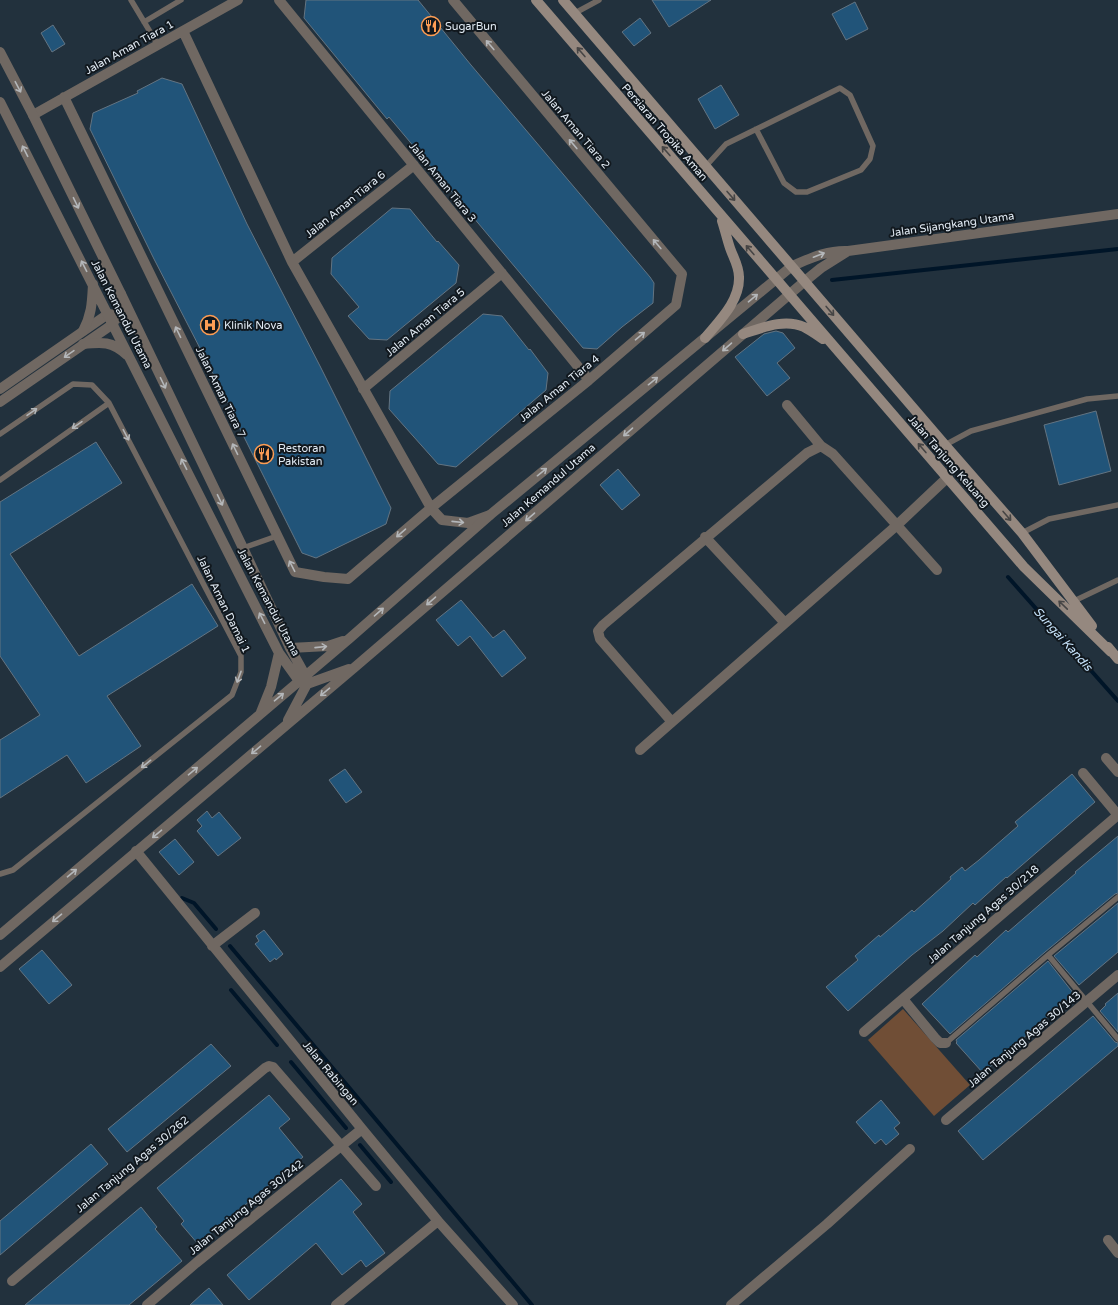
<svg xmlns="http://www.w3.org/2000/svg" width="1118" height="1305" font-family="'Varela Round',sans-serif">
<rect width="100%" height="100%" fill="#22313d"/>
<path fill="#704e36" d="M903,1009L970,1085L934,1116L868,1040Z"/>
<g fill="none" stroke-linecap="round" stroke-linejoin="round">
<path stroke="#001528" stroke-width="4" d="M832,280L1118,249
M1008,577L1118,701
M182,898L194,903L216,929
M230,946L532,1305
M231,990L277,1045
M291,1062L346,1128
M360,1145L391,1182"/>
</g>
<path fill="#215479" stroke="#637482" d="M306,0H418L471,65L650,277L654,283L653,303L622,327L597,349L583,348L389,117L387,119L304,18Z
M652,0H711L669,27Z
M855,2L868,29L846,40L832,14Z
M640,18L651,33L634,46L622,32Z
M53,25L65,44L52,52L41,33Z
M162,78L182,84L247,224L320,366L391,508L386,524L316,558L302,553L236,421L237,420L154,259L90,129L93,113L138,93L137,91Z
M721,85L739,115L715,129L698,99Z
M392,208L410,209L437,242L438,241L459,265L456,283L387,340L369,339L348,316L359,307L331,274L332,258Z
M483,314L502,316L529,350L530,349L548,373L546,390L456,467L438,464L389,409L390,391Z
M776,331L783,333L795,348L777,363L790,378L767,396L735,357L764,334Z
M1096,411L1111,471L1059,485L1044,425Z
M96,442L122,483L10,554L79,656L192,584L218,626L107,696L141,746L86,783L67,755L0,798V740L40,715L0,656V502Z
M618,469L640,495L622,510L600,485Z
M461,600L493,638L504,630L526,658L502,677L470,636L458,646L436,620Z
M345,769L362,792L346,803L329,780Z
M1072,774L1095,802L1007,878L1006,877L975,905L973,903L943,931L912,955L848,1011L826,987L858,960L855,956L879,935L880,937L912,910L914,912L951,879L950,877L962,867L965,871L979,860L1018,826L1015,822Z
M207,811L212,818L219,812L241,838L218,856L197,831L202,826L197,820Z
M1118,836V893L1115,894L1045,952L950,1034L922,1004L963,966L975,955L977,957L1006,930L1008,932L1076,873L1075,872Z
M175,839L194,862L179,875L159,852Z
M1118,903V952L1079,985L1054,956Z
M264,930L283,954L276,960L275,958L270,962L255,944L259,941L256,936Z
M42,950L72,985L49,1004L19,969Z
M1048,961L1074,994L983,1073L956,1043L957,1042L956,1040Z
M1118,993V1032L1100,1011L1106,1005L1105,1004Z
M1093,1016L1115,1042L1118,1043V1046L983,1160L958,1131Z
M211,1044L231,1066L127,1152L108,1129Z
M269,1095L290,1119L279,1128L303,1157L198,1244L181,1224L184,1221L157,1188Z
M881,1100L900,1123L894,1128L899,1134L886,1145L881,1139L875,1144L856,1122Z
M91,1144L108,1164L0,1255V1221Z
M341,1179L362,1204L353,1212L385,1253L366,1267L361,1260L342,1275L316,1243L249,1300L227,1275Z
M141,1207L157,1227L155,1229L182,1261L129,1305H25Z
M209,1288L223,1305H190L203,1293Z"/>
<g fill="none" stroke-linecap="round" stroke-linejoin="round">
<path stroke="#706862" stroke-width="5.5" d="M131,0L158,45
M575,13L599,0
M144,22L181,0
M706,166L726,144L840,88L850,95L873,146L870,159L861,170L807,192H796L784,183L756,129
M0,434L73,384L92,385L109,403L241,656V672L232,695L13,870L0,874
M945,445L971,431L1087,399L1118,396
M0,480L109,403
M1022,533L1049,519L1118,505
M243,548L277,536
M1074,601L1118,580
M1048,955L1118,1039
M946,1043L1048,955L1118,897"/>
<path stroke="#706862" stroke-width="10" d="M279,0L589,380
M183,31L292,262L431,508L442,520L468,523L490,515
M64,97L295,572L324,577L348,579L431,508L589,380L676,305L682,274L453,0
M33,115L238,0
M292,262L414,165
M792,266C811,258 827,250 848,251L1118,214
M805,281L821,268L848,251
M0,389L108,314L117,315L136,327
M363,389L502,273
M0,402L113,324L117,315L121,294
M787,405L821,446L833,454L937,570
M705,537L785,623
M672,722L600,639L598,631L603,625L807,453L821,446
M640,750L896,526L948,477
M1106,758L1118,772
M1083,773L1118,815
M136,851L362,1129L438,1221L513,1305
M212,946L255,913
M903,999L935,1038L940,1043H946
M864,1032L1118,815
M946,1120L1118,975
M1108,1240L1118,1253
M12,1281L265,1068L269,1066L273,1067L376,1186
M147,1305L196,1263L362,1129
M336,1305L438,1221
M731,1305L827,1224L910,1149"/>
<path stroke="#706862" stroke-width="10" d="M0,52L33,115L121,294L243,548L290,648L305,675L307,684L288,720
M0,102L279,653L299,681L307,684L349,669
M83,331C92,314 92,302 93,284
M83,344C102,342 112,341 127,355
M290,648L328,646L343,641
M261,712L271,687L279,653
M0,935L350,638L490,515L792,266
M0,967L355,667L805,281"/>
<path stroke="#95887f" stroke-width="10" d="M536,0L1024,567L1111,652
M563,0L945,445L1022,533L1092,626
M743,334C762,328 784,318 804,327C810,330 817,335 823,339
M705,338C719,321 740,301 739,277C739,266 733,257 730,248C727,239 725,230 722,221
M1108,647L1118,659"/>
</g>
<defs><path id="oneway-shaft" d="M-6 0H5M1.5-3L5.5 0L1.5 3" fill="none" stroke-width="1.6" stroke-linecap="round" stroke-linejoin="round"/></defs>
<g stroke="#b4b7ba">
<use href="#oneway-shaft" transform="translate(490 45) rotate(-130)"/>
<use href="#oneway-shaft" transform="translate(18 87) rotate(62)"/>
<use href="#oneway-shaft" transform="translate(573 144) rotate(-130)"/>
<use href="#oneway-shaft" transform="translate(25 151) rotate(-117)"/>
<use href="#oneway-shaft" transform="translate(76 203) rotate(64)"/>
<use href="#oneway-shaft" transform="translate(657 244) rotate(-130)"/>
<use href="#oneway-shaft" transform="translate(819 255) rotate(-21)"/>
<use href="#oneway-shaft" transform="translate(84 266) rotate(-117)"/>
<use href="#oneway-shaft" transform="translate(753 298) rotate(-40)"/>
<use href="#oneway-shaft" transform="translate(178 332) rotate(-116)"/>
<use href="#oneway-shaft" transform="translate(640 336) rotate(-40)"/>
<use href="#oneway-shaft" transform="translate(727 347) rotate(139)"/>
<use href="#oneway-shaft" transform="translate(69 354) rotate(145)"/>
<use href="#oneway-shaft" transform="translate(653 381) rotate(-39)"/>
<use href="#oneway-shaft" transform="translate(163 383) rotate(64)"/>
<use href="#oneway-shaft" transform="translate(32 412) rotate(-35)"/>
<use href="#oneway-shaft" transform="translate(77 425) rotate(145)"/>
<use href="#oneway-shaft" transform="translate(628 432) rotate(139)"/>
<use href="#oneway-shaft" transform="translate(126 435) rotate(62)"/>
<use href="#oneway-shaft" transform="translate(235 449) rotate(-116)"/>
<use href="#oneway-shaft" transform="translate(184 464) rotate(-117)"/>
<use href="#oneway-shaft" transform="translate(542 472) rotate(-39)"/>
<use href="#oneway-shaft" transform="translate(220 500) rotate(64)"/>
<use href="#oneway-shaft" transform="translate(530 517) rotate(139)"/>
<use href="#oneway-shaft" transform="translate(458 522) rotate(6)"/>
<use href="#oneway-shaft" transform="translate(401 533) rotate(139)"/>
<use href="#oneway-shaft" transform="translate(292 566) rotate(-117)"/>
<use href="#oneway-shaft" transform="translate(431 601) rotate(139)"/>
<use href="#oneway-shaft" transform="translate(379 612) rotate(-41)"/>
<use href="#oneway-shaft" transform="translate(262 618) rotate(-117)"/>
<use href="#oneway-shaft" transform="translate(321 647) rotate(-6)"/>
<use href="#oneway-shaft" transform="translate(239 677) rotate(110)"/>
<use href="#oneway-shaft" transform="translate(325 692) rotate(140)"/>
<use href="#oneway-shaft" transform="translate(279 697) rotate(-40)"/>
<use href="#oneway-shaft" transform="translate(256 750) rotate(140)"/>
<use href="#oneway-shaft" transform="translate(146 764) rotate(141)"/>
<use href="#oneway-shaft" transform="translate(193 771) rotate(-40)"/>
<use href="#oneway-shaft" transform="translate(157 834) rotate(140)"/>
<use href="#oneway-shaft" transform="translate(72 873) rotate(-40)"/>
<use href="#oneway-shaft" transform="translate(57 918) rotate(140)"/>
</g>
<g stroke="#464545">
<use href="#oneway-shaft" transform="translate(581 52) rotate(-131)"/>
<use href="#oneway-shaft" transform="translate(666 151) rotate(-131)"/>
<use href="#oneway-shaft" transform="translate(731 196) rotate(49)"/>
<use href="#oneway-shaft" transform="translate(750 250) rotate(-131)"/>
<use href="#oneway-shaft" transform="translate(830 311) rotate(50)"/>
<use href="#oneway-shaft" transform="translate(922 448) rotate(-131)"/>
<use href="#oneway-shaft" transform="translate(1007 516) rotate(49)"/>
<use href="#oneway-shaft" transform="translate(1063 605) rotate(-136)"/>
</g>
<defs>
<g id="restaurant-ring" transform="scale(1)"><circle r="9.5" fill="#11181e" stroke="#fd9d54" stroke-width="1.5"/><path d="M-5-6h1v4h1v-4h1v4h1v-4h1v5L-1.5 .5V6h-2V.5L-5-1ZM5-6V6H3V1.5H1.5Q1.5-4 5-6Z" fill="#fd9d54"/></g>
<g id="hospital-ring" transform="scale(1)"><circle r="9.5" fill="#11181e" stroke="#fd9d54" stroke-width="1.5"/><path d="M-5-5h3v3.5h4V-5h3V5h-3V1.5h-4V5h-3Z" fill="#fd9d54"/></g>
</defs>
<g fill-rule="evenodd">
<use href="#restaurant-ring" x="431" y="26"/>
<use href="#hospital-ring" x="210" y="325"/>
<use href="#restaurant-ring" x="264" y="454"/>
</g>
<g text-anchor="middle" stroke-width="4" stroke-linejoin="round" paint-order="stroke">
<g font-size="11" fill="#e2ebf4" stroke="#11181e" text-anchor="start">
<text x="445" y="30">SugarBun</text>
<text x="224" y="329">Klinik Nova</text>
<text x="278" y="452">Restoran<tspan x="278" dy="13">Pakistan</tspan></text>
</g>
<g font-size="11" fill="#e2ebf4" stroke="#11181e">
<text transform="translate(129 47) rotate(-29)" y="4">Jalan Aman Tiara 1</text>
<text transform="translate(576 129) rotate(50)" y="4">Jalan Aman Tiara 2</text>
<text transform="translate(665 132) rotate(49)" y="4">Persiaran Tropika Aman</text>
<text transform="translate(443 182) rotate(51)" y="4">Jalan Aman Tiara 3</text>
<text transform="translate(345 204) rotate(-39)" y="4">Jalan Aman Tiara 6</text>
<text transform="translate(952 224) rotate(-8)" y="4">Jalan Sijangkang Utama</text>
<text transform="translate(122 314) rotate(63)" y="4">Jalan Kemandul Utama</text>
<text transform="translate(425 322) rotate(-40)" y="4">Jalan Aman Tiara 5</text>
<text transform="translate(559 388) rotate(-39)" y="4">Jalan Aman Tiara 4</text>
<text transform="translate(221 392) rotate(64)" y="4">Jalan Aman Tiara 7</text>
<text transform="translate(949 461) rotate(49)" y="4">Jalan Tanjung Keluang</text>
<text transform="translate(548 485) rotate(-41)" y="4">Jalan Kemandul Utama</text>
<text transform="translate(269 602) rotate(62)" y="4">Jalan Kemandul Utama</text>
<text transform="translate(224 604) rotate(64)" y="4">Jalan Aman Damai 1</text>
<text transform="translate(983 914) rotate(-41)" y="4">Jalan Tanjung Agas 30/218</text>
<text transform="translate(1024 1039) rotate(-40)" y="4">Jalan Tanjung Agas 30/143</text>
<text transform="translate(331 1073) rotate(50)" y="4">Jalan Rabingan</text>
<text transform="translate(132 1164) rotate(-40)" y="4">Jalan Tanjung Agas 30/262</text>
<text transform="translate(246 1207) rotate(-39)" y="4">Jalan Tanjung Agas 30/242</text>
</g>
<g font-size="12" font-style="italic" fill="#cae7ff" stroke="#11181e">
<text transform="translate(1063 639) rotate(48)" y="4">Sungai Kandis</text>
</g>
</g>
</svg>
